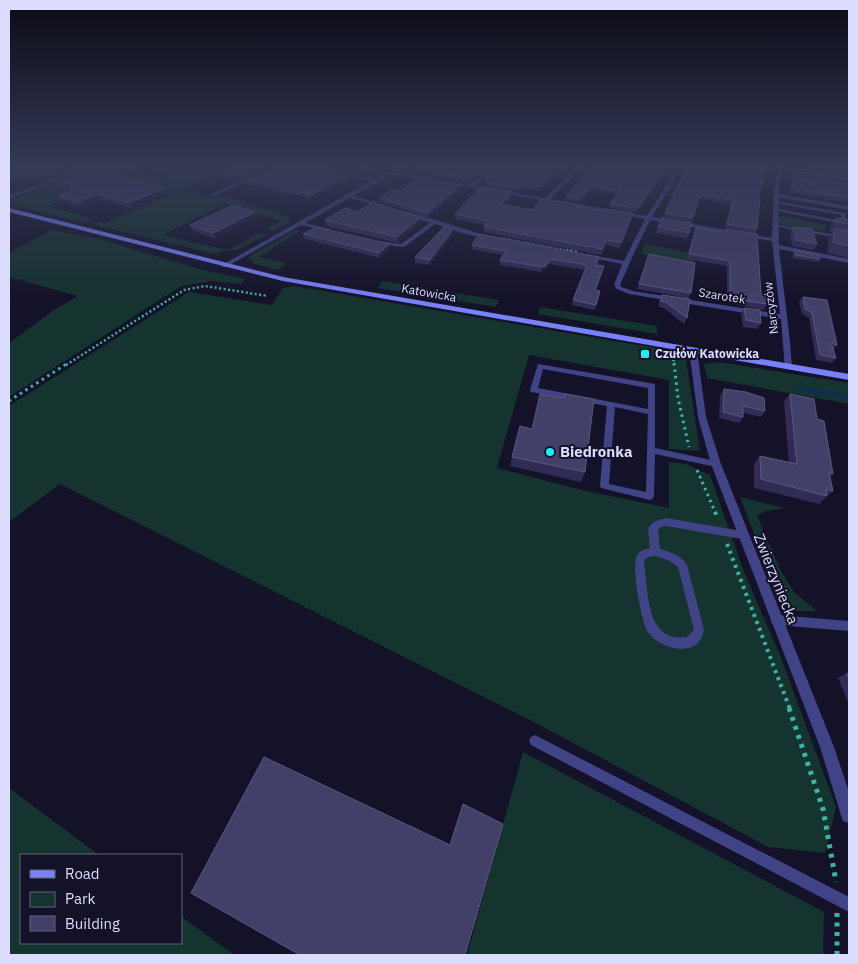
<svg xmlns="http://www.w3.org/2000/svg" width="858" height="964" font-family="'IBM Plex Sans',sans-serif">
<rect width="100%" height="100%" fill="#141229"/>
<path fill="#15332f" d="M196,164H241L182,191L214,198L221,195L291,217L286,219L291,221L273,231L266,229L280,221L225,204L162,235L227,250L260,233L267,235L237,250L221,251L215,254L92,224L98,221L105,223L174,193L125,178L142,172L162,178Z
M67,179L87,190L47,206L93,219L85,223L9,204L11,200Z
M782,216L826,225V231L783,225L779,223V217Z
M52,230L103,240L195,268L245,279L241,284L212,281L181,286L9,397V343L54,310L78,296L9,277V253Z
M295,230L300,231L259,257L286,263L278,270L255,264L248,257Z
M645,244L695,254L694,264L641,254Z
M382,281L499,300L496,307L378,288Z
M294,286L685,353L700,451L669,449V380L529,355L497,468L582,490L669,508V462L686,464L710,475L744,572L780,655L836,807L825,853L768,847L532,721L60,484L9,522V406L189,292L272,305L283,288Z
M540,307L657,326V334L538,314Z
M719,362L849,383V404L707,378L704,364Z
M740,497L784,508L766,511L757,516L781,571L794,592L817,611H790L780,602Z
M523,752L824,912L823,955H467Z
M9,788L99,855H21V943H181V916L234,955H9Z"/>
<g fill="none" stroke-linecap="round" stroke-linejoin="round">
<path stroke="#102b4b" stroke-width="4.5" d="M797,388L849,397"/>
<path stroke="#37b6a1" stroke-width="2" stroke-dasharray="1 2" stroke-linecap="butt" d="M501,238L573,251"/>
<path stroke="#37b6a1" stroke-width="2.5" stroke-dasharray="2 2.5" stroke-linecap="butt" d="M566,250L578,252
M673,355L674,365
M66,365L184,290L205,286L268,296"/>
<path stroke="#37b6a1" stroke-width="3" stroke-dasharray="2.5 4" stroke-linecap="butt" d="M674,363L678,398L689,447
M9,401L68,363
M697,470L716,514"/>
<path stroke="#37b6a1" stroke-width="4" stroke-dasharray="3 4.5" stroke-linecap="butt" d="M715,512L718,519
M727,544L790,709"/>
<path stroke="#37b6a1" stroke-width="5" stroke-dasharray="4 5.5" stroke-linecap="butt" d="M789,708L823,809L836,882
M837,913V955"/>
<path fill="#404486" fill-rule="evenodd" d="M775,175L802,179L804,180L802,181L777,177Z
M776,201L846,213L845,223L843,224L773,210V208H775L841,221V215L774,203V201Z
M772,224L849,237V240L774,226H772Z
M538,364L655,384V448L716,461L720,464L716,467L655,454L654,496L653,498L650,500L601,488L600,486L607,406L531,392L530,390ZM543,369L648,388V409L538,388ZM615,407L648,414L646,492L609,484Z
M666,518L742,531L745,532L747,535L745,538L742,539L666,526L661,527L658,530L660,549C671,552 681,555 687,565L704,630C703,635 701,640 697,644C683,655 657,646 648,632C641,622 631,566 637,556C639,551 645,549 650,548L648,529C652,521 658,520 666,518ZM655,556L668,560L678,567L694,630L687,637C645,643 649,592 644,564L645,559L649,557Z
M776,615L849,621V631L776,625L772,624L771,620L772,616Z
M535,735L849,897V912L531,745L529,741L531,737Z"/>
<path fill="#404486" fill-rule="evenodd" d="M46,164H52L78,173L74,174Z
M305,164H312L375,179L403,164H408L396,171L432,179L430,180L392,174L353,196L385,205V207L349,198L305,223L330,229V231L301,225L226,267H222V265L371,181Z
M497,164H502L475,186L545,198L580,164H585L550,199L647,216L680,164H684L652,217L772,238L774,189L779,164H783L778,194L849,206V210L778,197L779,245L849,259V263L779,249L790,342L792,367L791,369H785L781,319L629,294L617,289L614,285L622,264L583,256L586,254L624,261L645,219L448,183L450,182L470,185ZM650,220L772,241L780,314L633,291L621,287L620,285L634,253Z
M821,164L849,167V169L823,165Z
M254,175L258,176L214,196L209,195Z
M64,176L68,177L9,199V195Z
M409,212L494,238L491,240L462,233L435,224L404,247L377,244V242L379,241L401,244L430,223L407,215L406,214Z
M690,348H693L697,350L706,417L721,464L834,747L849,792V823L843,821L841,815L820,747L711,464L698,417L689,350Z"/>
<path fill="#7882f8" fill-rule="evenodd" d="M9,208L283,277L849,374V380L283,281L9,212Z"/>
</g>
<path fill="#302c56" d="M9,164L64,168L66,173L44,181L30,177L15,182L9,180Z
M52,164H137L133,165L135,170L123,175L163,189L165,194L131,208L100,199L80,207L62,201L59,196L74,190L54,184L52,179L87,166L77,169Z
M244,164L233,181L222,178L220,173Z
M361,164H381L365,171Z
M494,164L480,176L478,174L468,183L418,171V168Z
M568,164L539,191L522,187L518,191L486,186V183L485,181V178Z
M595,164H671L636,212L609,207L610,204L618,194L591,189L580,202L565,200L566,196Z
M688,164L758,198L757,229L755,233L725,228L731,204L699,199L691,222L663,217Z
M809,164H826L825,169L849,174V185L791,176L792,172L794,168L807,170Z
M793,177L849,185V203L792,193V191L790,190L791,181Z
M244,179L349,180L312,199L245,184Z
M462,184L461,188L428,217L380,202V198L400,191Z
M513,192L512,197L505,205L533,210L577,204L576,206L632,219L619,248L605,245L601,255L484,232L485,225L455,219V214Z
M255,212L256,218L215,239L193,231L190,225Z
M358,212L421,217V223L398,243L326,226L325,220Z
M836,218L849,220V258L827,253L829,238L832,232H829L830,228Z
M658,227L689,233L687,239L656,233Z
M793,227L817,244L814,250L792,246L790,233Z
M696,228L724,233L726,229L767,304L764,310L737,305V302L727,300V266L686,259Z
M452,231V237L430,265L415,263V257Z
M303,234L390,244V249L380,258L304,239Z
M472,245L599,257L597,265L603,271L596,290L600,291L595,310L572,305L573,300L586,270L549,264L545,271L541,272L500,265V260L503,255L471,249Z
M795,251L820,259L818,262L793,258V254Z
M649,254L691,293L688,298L637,289Z
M662,295L687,318L684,324L664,308L659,307V301Z
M803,297L837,345L833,350L836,358L832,363L816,360L809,318L802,314L799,302Z
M744,308L761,323L757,329L743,327L741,314Z
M724,389L765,411L761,417L743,413V417L739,423L719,418L720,396Z
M790,394L817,419L833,474L830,477L833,491L819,504L754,488V464L760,456L789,462L784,402Z
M512,457L585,472L581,482L510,466Z
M847,673L849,674V704L838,678Z"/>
<path fill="#1d1a3c" d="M75,164H97L77,169Z
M268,164H282L233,181L232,176Z
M364,164H381L365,171Z
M491,164H494L480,176V173Z
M566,164H568L539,191L540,187Z
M669,164H671L636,212L638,208Z
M133,165L135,170L117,177L115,172Z
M64,168L66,173L44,181L41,176Z
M478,171V174L468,183V179Z
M28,172L30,177L15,182L12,177Z
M349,175V180L312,199L311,195Z
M462,184L461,188L428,217V213Z
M523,184L522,187L518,191V188Z
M592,186L591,189L580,202L581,199Z
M163,189L165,194L131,208L128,203Z
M513,192L512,197L500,209L501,204Z
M97,194L100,199L80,207L78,202Z
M255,212L256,218L215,239L213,233Z
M633,213L632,219L619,248Z
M421,217V223L398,243L397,237Z
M452,231V237L430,265V260Z
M390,244V249L380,258L379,253Z
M550,259L549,264L545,271L541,272L542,267Z"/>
<path fill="#423f68" stroke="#5a587f" d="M9,164H51L64,168L41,176L28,172L12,177L9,176Z
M94,164H128L133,165L115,172L163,189L128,203L97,194L78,202L59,196L80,188L52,179Z
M244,164H268L232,176L220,173Z
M290,164H305L349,175L311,195L244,179Z
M425,164H491L480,173L478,171L468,179L418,168Z
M502,164H566L540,187L523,184L518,188L486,183L488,181L485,178Z
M595,164H669L638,208L610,204L620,190L592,186L581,199L566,196Z
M688,164H767L758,198L760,199L757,229L727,224L733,200L700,195L693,218L665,213Z
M810,164H826L825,169L849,174V180L793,171L794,168L808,170Z
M418,177L462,184L428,213L380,198L392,189L400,191Z
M793,177L849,185V198L794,189V186H792Z
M481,187L513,192L501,204L533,210L541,199L577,204L575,206L604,211L606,209L633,213L621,243L606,240L602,249L484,227L489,221L455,214Z
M372,202L421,217L397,237L325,220L345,208L358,212Z
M233,205L255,212L213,233L190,225Z
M662,218L692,223L689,233L658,227Z
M836,218L849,220V224L835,222Z
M445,226L452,231L430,260L415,257Z
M316,227L390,244L379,253L303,234Z
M793,227L812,229L817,244L796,240Z
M696,228L725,233L726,229L757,234L761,294L766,295L767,304L740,300V296L730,295V261L689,254Z
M835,228L849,231V246L833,242Z
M479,234L599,257L596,265L604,266L595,290L600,291L596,305L573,300L587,265L550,259L546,266L542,267L500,260L506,251L472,245Z
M795,251L819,255L820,259L795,255Z
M649,254L695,263L691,293L639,284Z
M662,295L690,299L687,318L666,302L661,301Z
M803,297L827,300L837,345L831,343L836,358L820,355L812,313L805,309Z
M744,308L760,310L761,323L746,320Z
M724,389L746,392L764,398L765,411L743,406V417L723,412Z
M540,394L564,398L565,394L594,399L585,472L512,457L520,426L532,429Z
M790,394L814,399L817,419L824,421L833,474L829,473L833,491L826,489L827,496L761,479L760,456L797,464Z
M847,673L849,674V680Z
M264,757L450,845L463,804L503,824L465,955H300L191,893Z"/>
<linearGradient id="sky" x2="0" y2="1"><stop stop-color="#0b0a17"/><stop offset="0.55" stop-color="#343954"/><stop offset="1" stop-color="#343954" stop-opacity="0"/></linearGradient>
<rect width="858" height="299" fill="url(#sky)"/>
<g fill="#12f3f3" stroke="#141229" stroke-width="2">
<rect x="640" y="349" width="10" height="10" rx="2.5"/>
<circle cx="550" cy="452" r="5"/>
</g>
<g text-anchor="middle" stroke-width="4" stroke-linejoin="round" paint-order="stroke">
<g font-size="12" fill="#dcdcfd" stroke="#141229">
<text transform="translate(429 293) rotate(10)" y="4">Katowicka</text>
<text transform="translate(722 296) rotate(9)" y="4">Szarotek</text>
<text transform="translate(771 308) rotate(-97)" y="4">Narcyzów</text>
</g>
<g font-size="12" font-weight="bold" fill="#dcdcfd" stroke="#141229" text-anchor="start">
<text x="655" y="358">Czułów Katowicka</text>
</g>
<g font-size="15" font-weight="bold" fill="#dcdcfd" stroke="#141229" text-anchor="start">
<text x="560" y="457">Biedronka</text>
</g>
<g font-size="15" fill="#dcdcfd" stroke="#141229">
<text transform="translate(776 579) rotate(68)" y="5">Zwierzyniecka</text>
</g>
</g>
<rect width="858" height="964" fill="none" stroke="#dcdcfd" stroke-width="20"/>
<rect x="20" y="854" width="162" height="90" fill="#141229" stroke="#64637e"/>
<rect x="30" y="870" width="25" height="8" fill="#7882f8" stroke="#64637e"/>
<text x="65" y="879" font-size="15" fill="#dcdcfd">Road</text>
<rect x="30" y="892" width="25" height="15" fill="#15332f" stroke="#64637e"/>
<text x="65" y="904" font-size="15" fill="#dcdcfd">Park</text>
<rect x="30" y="916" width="25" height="15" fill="#423f68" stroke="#64637e"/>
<text x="65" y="929" font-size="15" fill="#dcdcfd">Building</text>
</svg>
